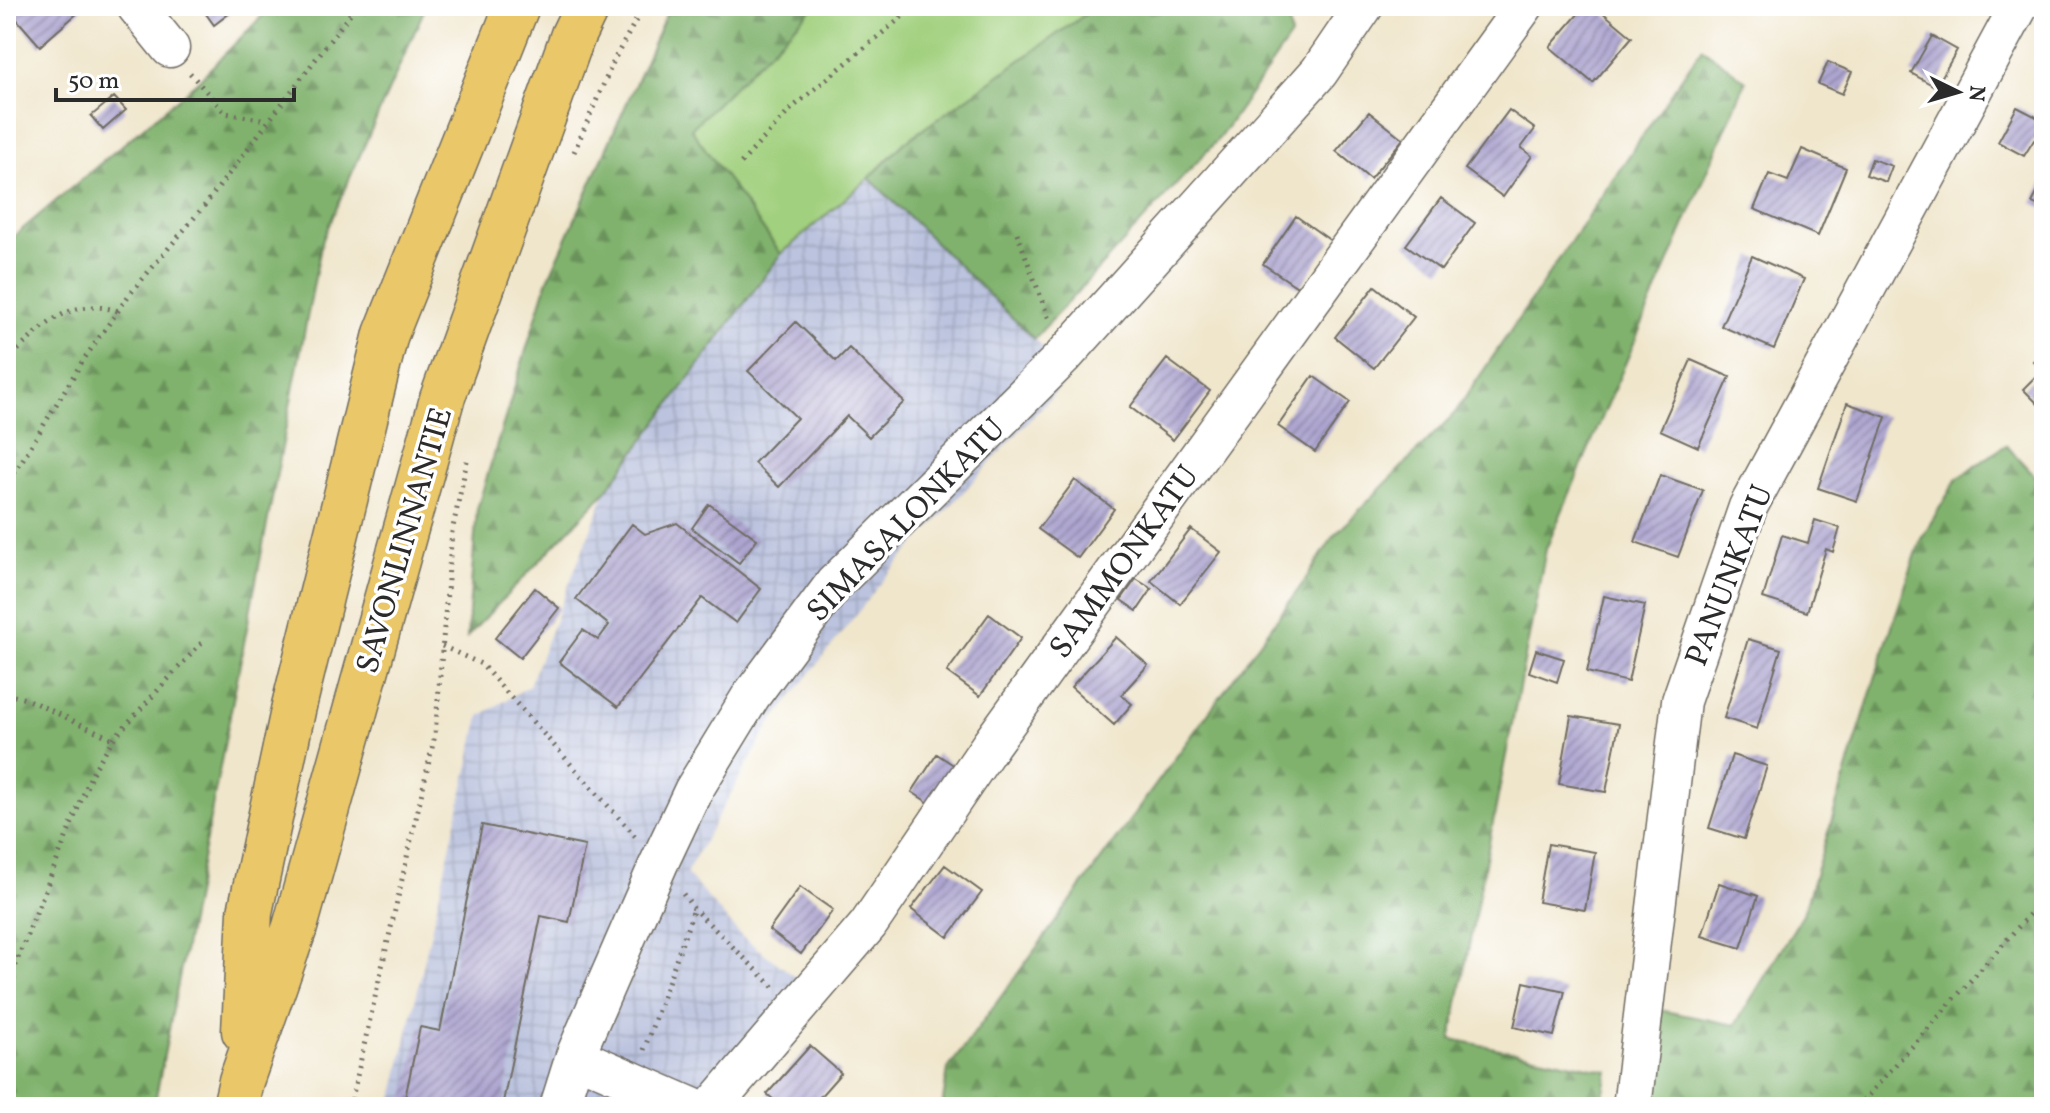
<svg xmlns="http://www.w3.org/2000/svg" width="2050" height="1113" font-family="Vollkorn,serif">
<defs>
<pattern id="industrial-grid" width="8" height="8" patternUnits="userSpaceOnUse" patternTransform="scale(2)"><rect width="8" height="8" fill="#bbc3de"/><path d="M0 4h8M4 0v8" fill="none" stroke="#a1a8bf"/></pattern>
<pattern id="forest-firs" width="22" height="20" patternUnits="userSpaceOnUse" patternTransform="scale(2)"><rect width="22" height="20" fill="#80b26d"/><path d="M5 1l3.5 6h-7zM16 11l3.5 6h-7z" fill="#69915a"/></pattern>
<pattern id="building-hatch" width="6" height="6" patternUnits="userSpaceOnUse" patternTransform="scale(2)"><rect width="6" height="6" fill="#aea6d0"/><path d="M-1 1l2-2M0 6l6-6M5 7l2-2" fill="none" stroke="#8e87a9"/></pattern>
</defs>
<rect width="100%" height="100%" fill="#fff"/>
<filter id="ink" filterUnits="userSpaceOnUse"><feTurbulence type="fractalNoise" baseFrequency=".0125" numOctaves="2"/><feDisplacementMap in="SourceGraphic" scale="16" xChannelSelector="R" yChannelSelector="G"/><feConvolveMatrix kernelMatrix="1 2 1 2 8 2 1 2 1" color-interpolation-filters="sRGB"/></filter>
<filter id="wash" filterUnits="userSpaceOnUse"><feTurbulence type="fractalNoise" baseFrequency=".006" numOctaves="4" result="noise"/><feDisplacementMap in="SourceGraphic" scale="32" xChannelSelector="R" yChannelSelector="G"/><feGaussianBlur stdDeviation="1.8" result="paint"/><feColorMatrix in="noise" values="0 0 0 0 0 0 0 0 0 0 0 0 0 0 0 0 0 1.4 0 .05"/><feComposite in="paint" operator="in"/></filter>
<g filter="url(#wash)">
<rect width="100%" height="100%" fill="#f0e6cc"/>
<path fill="url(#industrial-grid)" d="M869,178L1034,339L1073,373L888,574L769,726L686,873L741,936L801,981L686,1107H391L480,716L529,686L606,491L781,254Z"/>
<path fill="#a1d07e" stroke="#667e54" stroke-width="2" d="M815,6H1097L905,142L869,178L781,254L690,129Z"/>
<path fill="url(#forest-firs)" stroke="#566e4c" stroke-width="2" d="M272,6H426L322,241L154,1107H6V243L197,82Z
M670,6H815L691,129L781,254L606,491L467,637L477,509L547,282Z
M1097,6H1287L1291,36L1220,137L1034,339L869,178L905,142Z
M1702,48L1746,81L1546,549L1451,1039L1608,1071L1601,1107H942L948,1069L1301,586L1334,536L1454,414Z
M2006,445L2044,486V1107H1647L1659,1010L1735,1025L1803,914L1881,659L1921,539L1957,479Z"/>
<g id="blocks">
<path fill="url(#building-hatch)" d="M23,6H78L81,10L40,46L13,15Z
M212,6H239L214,25L204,11Z
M1585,6H1595L1632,37L1593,83L1550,47Z
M1932,36L1957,50L1936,87L1911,73Z
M1828,62L1852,72L1842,94L1818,84Z
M114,97L126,110L103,130L91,116Z
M2017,107L2044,121V137L2041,143L2034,140L2024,156L1998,142Z
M1509,110L1535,129L1521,148L1532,156L1503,197L1465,169Z
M1369,112L1403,139L1370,179L1336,151Z
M1802,149L1846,168L1818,236L1754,209L1769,174L1788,181Z
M1872,159L1892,166L1886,182L1866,175Z
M2044,180V208L2032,203Z
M1441,198L1475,223L1441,270L1406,245Z
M1296,216L1331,241L1299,288L1263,264Z
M1752,256L1804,279L1774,349L1721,326Z
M1375,286L1414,317L1374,368L1335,337Z
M796,322L836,361L849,348L904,402L869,437L847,416L779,487L754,463L797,418L748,371Z
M2044,351V410L2023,389L2042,370L2033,361Z
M1167,359L1210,391L1173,440L1130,407Z
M1691,360L1730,377L1698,447L1660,430Z
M1313,376L1350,402L1315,452L1278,426Z
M1847,403L1886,417L1857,501L1818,488Z
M1660,475L1703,490L1678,557L1635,542Z
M1075,480L1114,509L1078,558L1038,529Z
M709,504L757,539L739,563L692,528Z
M1815,520L1840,528L1833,552L1826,549L1807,612L1763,598L1782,535L1808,543Z
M677,523L761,589L736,623L702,598L618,707L559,662L583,630L598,640L609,625L576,599L632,524L645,534Z
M1191,529L1221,552L1180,604L1151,581Z
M1136,579L1152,589L1137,611L1121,600Z
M535,588L559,608L520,658L495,638Z
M1604,596L1645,605L1628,682L1587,672Z
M989,614L1021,638L980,696L947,672Z
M1116,637L1148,665L1121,695L1132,704L1114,725L1071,687Z
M1748,639L1781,649L1757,729L1724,718Z
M1536,650L1564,659L1557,682L1529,672Z
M1571,716L1619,724L1606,792L1559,784Z
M937,754L961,770L937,808L912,792Z
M1732,755L1767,766L1744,839L1709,828Z
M482,825L585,846L569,922L541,916L502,1107H424L404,1103L420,1027L440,1031Z
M1548,844L1595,852L1585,910L1538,902Z
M945,865L982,892L948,937L911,909Z
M1719,883L1758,896L1741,948L1702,936Z
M800,887L833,910L801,954L769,930Z
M1524,982L1565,991L1554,1036L1514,1027Z
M810,1046L841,1073L811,1107H782L767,1094Z"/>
</g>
</g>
<g filter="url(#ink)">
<use href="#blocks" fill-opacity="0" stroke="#706c63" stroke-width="2"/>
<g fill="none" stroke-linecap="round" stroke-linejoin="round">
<g stroke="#706c63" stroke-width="41">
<path id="minor" d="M136,6L170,48
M575,1056L692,1107
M559,1107L575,1056L659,863L693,791L751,696L834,584L1063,357L1319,72L1364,6
M712,1107L868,925L991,744L1524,6
M1632,1107L1681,701L1748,507L2019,6"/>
</g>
<g stroke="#706c63" stroke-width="47">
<path id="highway" d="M244,1031L250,912L294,706L386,334L517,6
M235,1107L241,1081L295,927L442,399L573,35L587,6"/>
</g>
<path stroke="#706c63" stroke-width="5" stroke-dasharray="2 6" stroke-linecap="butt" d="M190,73L225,113L267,120
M574,152L615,58L644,6
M741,163L792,108L915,6
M1017,233L1050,322
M6,361C41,330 66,295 118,311
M6,487L82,362L129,295L205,205L356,6
M442,646L481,664L636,837
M6,694L26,699L113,739
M683,894L694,909L774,987
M6,988L92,773L113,739L205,639
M644,1050L694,909
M350,1107L435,735L452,532L468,456
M1858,1107L2044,898"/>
<use href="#minor" stroke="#fff" stroke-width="38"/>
<use href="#highway" stroke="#eac769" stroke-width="44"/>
</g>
</g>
<g text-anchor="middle" stroke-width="7" stroke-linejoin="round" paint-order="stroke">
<g font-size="32" fill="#2b2b2b" stroke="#fff">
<text transform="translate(905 519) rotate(-46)" y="11">SIMASALONKATU</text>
<text transform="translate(403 540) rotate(-74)" y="11">SAVONLINNANTIE</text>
<text transform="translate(1123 561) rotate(-54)" y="11">SAMMONKATU</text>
<text transform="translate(1728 575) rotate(-69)" y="11">PANUNKATU</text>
</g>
</g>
<rect width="2050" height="1113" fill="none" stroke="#fff" stroke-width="32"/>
<g transform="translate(1958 92) rotate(95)" stroke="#ffffff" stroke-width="6" paint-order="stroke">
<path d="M0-6L14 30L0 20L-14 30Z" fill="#2b2b2b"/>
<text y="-12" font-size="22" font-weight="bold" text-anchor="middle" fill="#2b2b2b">N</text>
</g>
<path d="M56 88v12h238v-12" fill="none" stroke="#2b2b2b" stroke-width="4"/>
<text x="68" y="88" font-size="24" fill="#2b2b2b" stroke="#ffffff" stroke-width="6" paint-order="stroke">50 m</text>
</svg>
